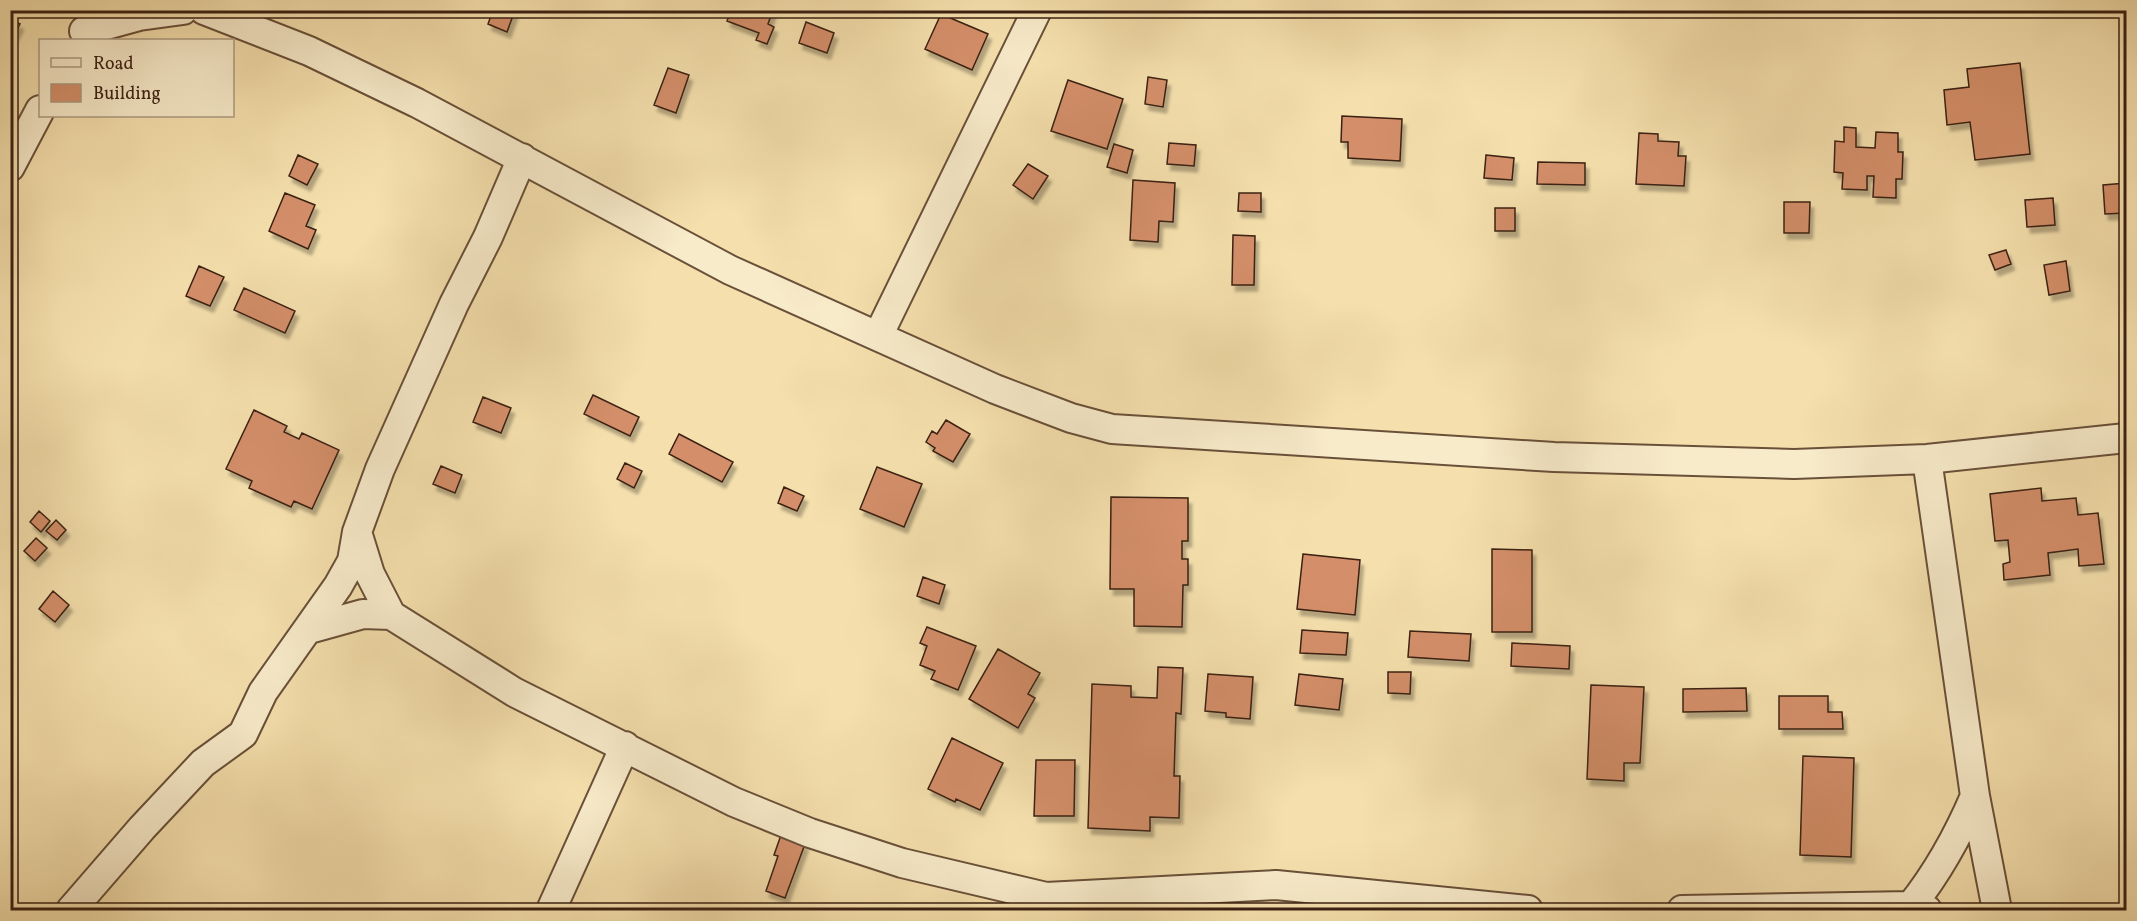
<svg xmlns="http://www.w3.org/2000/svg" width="2137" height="921" font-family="Vollkorn,serif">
<defs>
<filter id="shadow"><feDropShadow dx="3.5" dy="6" stdDeviation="1.5" flood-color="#0004"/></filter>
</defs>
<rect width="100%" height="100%" fill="#f5e0ad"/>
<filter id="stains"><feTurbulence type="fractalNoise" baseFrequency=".00333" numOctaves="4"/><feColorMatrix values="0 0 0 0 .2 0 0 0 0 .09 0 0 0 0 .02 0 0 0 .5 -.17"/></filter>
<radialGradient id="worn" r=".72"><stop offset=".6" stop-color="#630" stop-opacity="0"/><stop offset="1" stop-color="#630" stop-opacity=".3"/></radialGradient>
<path fill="#d48f6a" stroke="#3a2012" stroke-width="1.5" filter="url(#shadow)" d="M493,10H515L507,32L488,24Z
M731,10H773L768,24L774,27L767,44L756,40L759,33L727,21Z
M941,14L988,34L972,70L925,49Z
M10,20L20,24L10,44Z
M806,22L834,33L827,53L799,43Z
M2020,63L2030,154L1975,160L1970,122L1947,125L1944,90L1969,87L1967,69Z
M668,68L689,75L676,113L654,105Z
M1148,77L1167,80L1163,107L1145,104Z
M1068,80L1123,99L1107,149L1051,131Z
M1342,116L1402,119L1400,161L1348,158V142H1341Z
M1844,127L1856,128V147L1875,148L1876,132L1898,133V152H1903L1902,179H1896V198L1873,197L1874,176H1867V190L1842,189L1843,173L1834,172L1835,141L1844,142Z
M1639,133L1658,134V141L1679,142L1678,156H1686L1684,186L1636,184Z
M1169,143L1196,145L1194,166L1167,164Z
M1114,144L1133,150L1127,173L1107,167Z
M298,155L318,164L307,185L289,176Z
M1486,155L1514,158L1512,180L1484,178Z
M1538,162L1585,163V185L1537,184Z
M1028,164L1048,176L1033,199L1013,185Z
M1133,180L1175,183L1173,222L1159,221L1158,242L1130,240Z
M2126,183V213L2105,214L2103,185Z
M285,193L315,205L306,226L316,230L308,249L269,231Z
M1239,193H1261V212L1238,211Z
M2053,198L2055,225L2027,227L2025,200Z
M1784,202H1810L1809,233H1784Z
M1495,208H1515V231H1495Z
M1233,235L1255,236L1254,285H1232Z
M2006,250L2011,264L1995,270L1989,255Z
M2066,261L2070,291L2049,295L2044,265Z
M199,266L224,277L210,306L186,296Z
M244,288L295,311L285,333L234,310Z
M593,395L639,417L630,436L584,414Z
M483,397L511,408L501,433L473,422Z
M254,410L287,426L284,432L299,439L302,433L339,450L312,509L294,501L291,507L249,488L252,481L226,469Z
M946,420L970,434L953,462L933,451L935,448L926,442L932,431L937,434Z
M679,434L733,462L722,482L669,454Z
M625,463L642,471L634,488L617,479Z
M441,466L462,475L455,493L433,484Z
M877,467L922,484L904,527L860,509Z
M784,487L804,496L797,511L778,503Z
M2041,488L2042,501L2076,498L2078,515L2098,513L2104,564L2079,566L2078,549L2048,553L2050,575L2004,580L2003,564L2010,562L2008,540L1995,541L1990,494Z
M1111,497L1188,498V541H1182V559H1188V585H1183L1182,627L1134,626V589H1110Z
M39,511L50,521L41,532L30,522Z
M56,520L66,530L57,540L46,531Z
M36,538L47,548L35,561L24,551Z
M1492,549L1532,550V632H1492Z
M1303,554L1360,560L1355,615L1297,609Z
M923,577L945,585L939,604L917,596Z
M53,591L69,605L55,622L39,609Z
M927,627L976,646L958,690L931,679L935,671L920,665L927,646L920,643Z
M1302,630L1348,633L1346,655L1300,653Z
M1410,631L1471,634L1469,661L1408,657Z
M1512,643L1570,646L1569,669L1511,666Z
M998,649L1040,673L1028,694L1035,698L1018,728L969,699Z
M1158,667L1183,668L1181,714L1176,713L1174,776H1180L1179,818L1150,817V831L1088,828L1092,684L1131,686V697L1157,698Z
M1388,672H1411L1410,694L1388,693Z
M1208,674L1253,677L1250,719L1226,717V713L1205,711Z
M1299,674L1343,679L1339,710L1295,705Z
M1591,685L1644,687L1640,763H1624V781L1587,779Z
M1746,688L1747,711L1683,712V689Z
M1779,696H1828V712H1842L1843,729H1779Z
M952,738L1003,763L980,810L956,799L955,802L928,789Z
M1803,756L1854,758L1851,857L1800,855Z
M1036,760H1075L1074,816H1034Z
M781,835L805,844L785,898L766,891L778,856L774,855Z"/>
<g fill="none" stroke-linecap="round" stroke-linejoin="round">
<g stroke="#695039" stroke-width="32">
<path id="minor" d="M204,10L309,51L417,103L730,270L995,389L1071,418L1112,429L1554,457L1794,464L1927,459L2126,438
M84,31L139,16L183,10
M10,167L40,110
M878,336L1037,10
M1927,459L1975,796L1997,910
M357,532L370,574L391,615L514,692L734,802L810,833L902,863L1046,897L1276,885L1528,910
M309,629L363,614L391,615
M1911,906C1938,872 1958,836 1975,796
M71,910L142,828L203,763L243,734L263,692L338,586L352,561L357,532L380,469L454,304L488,237L522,158
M551,910L625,746
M1682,910L1911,906L1927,910"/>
</g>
<use href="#minor" stroke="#f8ebca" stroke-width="28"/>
</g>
<rect width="2137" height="921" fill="none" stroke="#f5e0ad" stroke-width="36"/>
<rect x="12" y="12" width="2113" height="897" fill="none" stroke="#3a2012" stroke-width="3"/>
<rect x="18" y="18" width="2101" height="885" fill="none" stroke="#3a2012" stroke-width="1.5"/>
<rect x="39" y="39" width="195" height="78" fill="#f8ebca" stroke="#ac9a80" stroke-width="1.5"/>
<rect x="51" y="58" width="30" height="9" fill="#f8ebca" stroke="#ac9a80" stroke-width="1.5"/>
<text x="93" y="69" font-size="18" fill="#3a2012">Road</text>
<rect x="51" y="84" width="30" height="18" fill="#d48f6a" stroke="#ac9a80" stroke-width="1.5"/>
<text x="93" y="99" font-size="18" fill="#3a2012">Building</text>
<rect width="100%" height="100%" filter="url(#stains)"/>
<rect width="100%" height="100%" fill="url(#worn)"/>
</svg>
